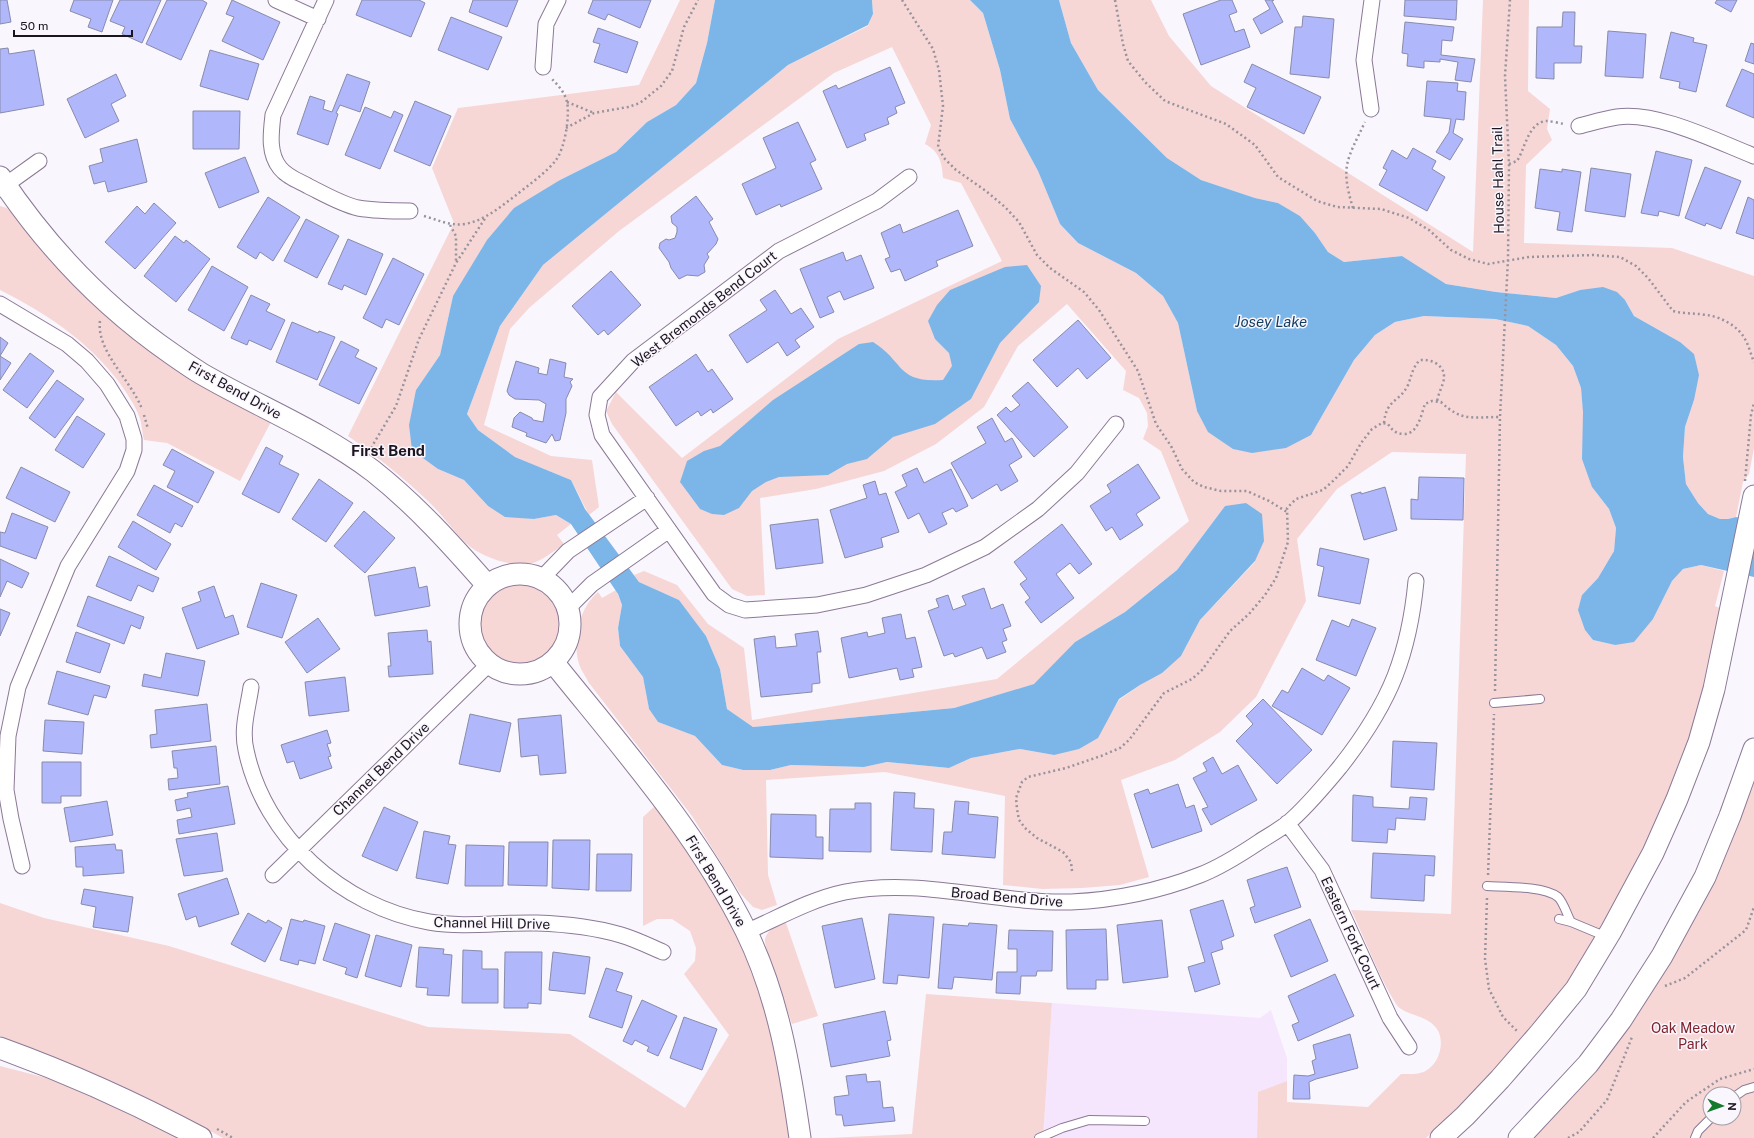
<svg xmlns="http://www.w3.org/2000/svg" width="1754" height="1138" font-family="'Public Sans',sans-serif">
<rect width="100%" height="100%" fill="#faf6fd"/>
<path fill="#f5e6fe" d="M1052,1003L1260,1018L1271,1010L1287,1058V1081L1258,1093L1257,1138H1043Z"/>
<path fill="#f6d7d6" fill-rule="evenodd" d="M680,0H715L707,43L696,83L676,105L647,122L616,152L560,180L453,296L440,355L416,390L438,469L464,480L488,506L534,519L556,515L571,524L557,535L564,544C554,551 542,561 530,564C511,567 481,557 467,544C453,531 442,514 428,501C403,477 376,456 348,436L454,223L432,168L458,108L639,85Z
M872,0H970L983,13L1000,70L1010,119L1038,171L1060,224L1078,243L1136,273L1163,296L1178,323L1197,411L1311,435L1354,360L1375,335L1395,322L1424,316L1495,319L1528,326L1556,345L1573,366L1581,388L1592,487L1609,509L1616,528L1614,551L1598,578L1582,595L1585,630L1593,640L1615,645L1653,619L1672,581L1683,569L1701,565L1724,571L1715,606L1722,609L1696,718L1680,770L1660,820L1590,949L1565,987L1502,1064L1461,1105L1426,1138H1257L1258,1092L1287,1081V1102L1368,1107L1401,1074C1409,1074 1420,1075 1427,1070C1440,1062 1445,1041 1437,1029C1427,1014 1404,1016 1396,1004C1378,975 1366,941 1351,910L1451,914L1466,454L1392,452L1337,489L1297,539L1306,601L1256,697L1220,732L1175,760L1121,780L1149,877L1120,885L1082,888L1042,889L1003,885L1005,796L885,772L766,780L768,875L777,905L762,910L753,907L740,893L692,816L589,683C586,677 581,670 579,664C572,640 579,608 598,592L602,598L616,590L622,605L618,628L620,646L643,677L649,709L658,722L695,736L722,765L743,770H770L791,765L864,767L887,762L949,768L971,758L1020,749L1054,755L1110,715L1119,700L1181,656L1200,620L1255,562L1225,506L1177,570L1125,612L1075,642L1035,684L954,708L753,727L727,709L720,669L706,636L679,600L639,582L634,575L644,571L677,585L708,624L744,648L752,720L997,679L1189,521L1161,451L1143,439L1148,426L1147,413L1139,398L1123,390L1126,371L1067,304L1018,346L984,407L936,444L884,471L816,489L760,498L765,595L747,596L732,589L612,424L606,411L616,392L682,458L838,339L1002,261L961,183L943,178C942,163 940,152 925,144L931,125L892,47L834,73L619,231L529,308L510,329L484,425L551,456L592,460L599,507L589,515L571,480L515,457L478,430L467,414L500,326L543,265L788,65L868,26L873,14Z
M1059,0H1151L1169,36L1211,86L1473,252L1483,0H1529L1528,91L1550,109L1547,129L1552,140L1526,165L1524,243L1672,248L1754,276V448L1749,474L1743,482L1736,517L1728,519H1720L1708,514L1698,503L1686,484L1683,457L1685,427L1694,400L1680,342L1634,316L1625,300L1580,290L1556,298L1496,292L1446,284L1402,256L1344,262L1328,252L1315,233L1300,216L1278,203L1255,198L1201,180L1167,158L1098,90L1071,43Z
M0,206L7,208L17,218L52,258L273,418L240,481L167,443L144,440C142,432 142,423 139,416C135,405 126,392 119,382C87,340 47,314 0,290Z
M481 624a39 39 0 1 1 78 0a39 39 0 1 1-78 0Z
M1754,778V1138H1533L1578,1089ZM1710,1094H1734V1118H1710Z
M656,805L718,897L748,959L767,1008L781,1066L791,1138H223C152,1098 76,1067 0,1036V903L44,918L169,946L428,1027L570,1034L685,1108L729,1035L684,974L695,961L696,948L690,931L672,919H657L643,926V817Z
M785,920L818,1016L792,1024C788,1011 763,946 765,939C767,930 778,924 785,920Z
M926,994L1052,1003L1043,1138H827L912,1134Z
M0,1066L74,1085L185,1138H0Z"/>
<path fill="#7cb6e9" d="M715,0H872L873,14L868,25L788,65L543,265L500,326L467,414L478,430L515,457L571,480L585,509L639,582L679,600L706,636L720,669L727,709L753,727L954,708L1034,684L1075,642L1125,612L1177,570L1225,506L1246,503L1262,514L1264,541L1255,561L1200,620L1181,656L1162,673L1140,685L1119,699L1098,738L1079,749L1054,755L1020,749L971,758L949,768L887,762L864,767L791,765L770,770H743L722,765L695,736L658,722L649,709L643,677L620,646L618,628L622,605L618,594L571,524L556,515L534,519L505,517L488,506L464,480L438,469L412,450L409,425L416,390L440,355L453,296L487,240L514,208L560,180L616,152L647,122L676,105L696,83L707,43Z
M970,0H1059L1071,43L1098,90L1167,158L1201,180L1255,198L1278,203L1300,216L1315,233L1328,252L1344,262L1402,256L1446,284L1496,292L1556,298L1580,290L1603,287L1617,292L1625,300L1634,316L1680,342L1694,354L1699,375L1694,400L1685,427L1683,457L1686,484L1698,503L1708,514L1720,519H1728L1736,517L1754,521V577L1701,565L1683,569L1672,581L1653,619L1634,642L1615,645L1593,640L1585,630L1578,610L1582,595L1598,578L1614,551L1616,528L1609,509L1592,487L1582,459L1583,412L1581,388L1573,366L1556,345L1528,326L1495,319L1424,316L1395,322L1375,335L1354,360L1311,435L1286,448L1252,453L1233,449L1208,432L1197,411L1178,323L1163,296L1136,273L1078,243L1060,224L1038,171L1010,119L1000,70L983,13Z
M1027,265L1041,286L1039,302L1000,343L971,399L935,424L893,437L867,459L847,464L828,475L779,477L766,482L752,491L739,508L724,515L712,514L700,509L680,482L687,461L704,451L720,446L773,400L859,344L873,342C905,362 896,383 943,380L952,366L949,353L935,339L928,321L937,305L950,290L1005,267Z"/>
<path fill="#b1b7fb" stroke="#878bab" d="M0,0H7L11,22L0,24Z
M74,0H113L102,32L88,27L91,19L70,11Z
M120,0H161L142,43L122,34L125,27L110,21Z
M167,0H202L207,3L181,60L146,44Z
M232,0L280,22L263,60L222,41L234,17L226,14Z
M362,0H419L425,3L411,37L356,15Z
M473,0H518L507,27L469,12Z
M593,0H651L640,28L608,14L605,20L588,13Z
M1221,0H1232L1237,12L1229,15L1235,32L1244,29L1250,47L1201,65L1183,14Z
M1265,0H1274L1272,1L1283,22L1261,34L1253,19L1270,9Z
M1405,0H1457L1456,20L1404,16Z
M1717,0H1737L1731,12L1715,3Z
M1563,12H1575L1574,46H1582L1581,63H1554V79L1536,78L1537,27H1562Z
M1303,16L1334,19L1329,78L1290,74L1295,27H1302Z
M451,17L502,37L488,70L438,50Z
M1405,22L1454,27L1452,41L1442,40L1441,55L1475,59L1471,82L1455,80L1458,62L1440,59V62L1424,61V68L1407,66L1408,54L1402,53Z
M598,28L638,42L627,73L594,62L600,44L593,42Z
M1608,31L1646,34L1643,78L1605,76Z
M1671,32L1694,38L1693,42L1707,45L1696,92L1679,88L1680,82L1660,78Z
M1751,43L1754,44V64L1745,61Z
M8,48L9,54L34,50L44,105L0,113V49Z
M210,50L259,64L248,100L200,86Z
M1252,64L1321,97L1304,134L1247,107L1256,88L1244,82Z
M890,67L905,103L895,107L897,113L887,118L889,124L864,134L866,140L847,148L823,91L836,85L838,89Z
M1742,69L1754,74V118L1726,106Z
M116,74L126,96L111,104L119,121L85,138L67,99Z
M347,74L370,82L360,112L340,105L336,113L338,114L328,145L297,134L310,96L325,101L323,109L332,112Z
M1427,81L1458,83L1457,91L1466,92L1464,120L1456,119L1453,133L1463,139L1450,160L1436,152L1449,132L1451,119L1424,116Z
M415,101L451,116L430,166L394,151Z
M365,107L391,118L394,111L403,115L380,169L345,155Z
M193,111H240L239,149H193Z
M798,122L816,160L810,163L822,189L781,207L780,204L756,215L742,184L776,168L763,138Z
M137,139L147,182L108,192L105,181L94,184L89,166L103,162L100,149Z
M1413,148L1436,161L1432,169L1445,177L1427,211L1379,185L1387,170L1383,168L1392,150L1407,159Z
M1656,151L1692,160L1679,216L1659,211L1658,216L1641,213Z
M245,157L259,192L219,208L205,173Z
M1705,167L1741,181L1721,229L1706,223L1705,226L1685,218Z
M1591,168L1631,174L1625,217L1585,211Z
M1540,169L1562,172V169L1581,172L1572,232L1557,230L1560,212L1535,208Z
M696,196L713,219L709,222L718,239L716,244L707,254L709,257L704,265L705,272L698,276L687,275L679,279L671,268L669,262L659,248L660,243L666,239L669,240L675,238L677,232V227L672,223L671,216Z
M268,197L300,217L273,261L260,252L256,259L237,247Z
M1748,197L1754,200V239L1736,233Z
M154,203L176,223L135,269L105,242L137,206L145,214Z
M958,210L973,246L936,261L938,266L905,281L900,269L891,272L885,259L890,257L881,233L900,224L903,233Z
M306,219L339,236L317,278L284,261Z
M175,236L184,243L186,240L210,259L176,302L144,276Z
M348,239L383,254L366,295L344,285L342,290L328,284Z
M843,252L846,261L861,255L874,288L844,300L840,291L827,297L834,312L820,318L800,269Z
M393,258L424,274L399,325L386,319L382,328L363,318Z
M212,266L248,287L224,331L188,310Z
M611,271L641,305L608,335L604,330L598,335L572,306Z
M775,290L791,314L801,308L814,327L795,340L800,347L787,356L778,342L747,363L729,335L767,310L760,300Z
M251,295L270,304L266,311L285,320L271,350L249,340L247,345L231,338Z
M1078,320L1111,358L1087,379L1078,368L1057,387L1033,360Z
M292,322L318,333L319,331L335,337L317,380L276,362Z
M0,337L8,343L0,356L11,363L0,380Z
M341,341L359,350L355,357L377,368L359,404L319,385Z
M30,353L54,371L27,408L3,390Z
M696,354L708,372L712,369L733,399L713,413L711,409L701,416L698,411L676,426L649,387Z
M550,359L566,363L564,377L573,379L570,382L572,386L566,399V413L560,440L555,441L552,434L546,443L526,436L527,433L512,427L514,418L520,412L532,418L533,420L543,422L546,404L539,400L515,399L509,395L507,391L516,361L539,368L538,373L547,375Z
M57,380L84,399L55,438L29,418Z
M1028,382L1068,427L1034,457L997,415L1006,407L1011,412L1020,405L1012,396Z
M77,416L105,434L83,468L55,450Z
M992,418L1005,442L1012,438L1022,457L1009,465L1018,481L1001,491L997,484L972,499L951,463L986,443L977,427Z
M266,447L283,456L279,464L299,474L279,513L242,494Z
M172,449L214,472L198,503L167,487L175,471L163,465Z
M1138,464L1160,498L1136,514L1143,525L1120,540L1112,527L1106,531L1090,506L1111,492L1107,485Z
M21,467L70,492L55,522L6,498Z
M917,468L924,483L951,469L968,506L956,512L953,508L942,513L947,524L929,533L919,513L908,519L895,492L907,486L902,475Z
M1419,477L1464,478L1463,520L1411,519V499L1418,500Z
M319,479L353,503L326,542L292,519Z
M875,481L879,495L886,493L899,532L881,538L883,547L845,558L830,510L867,498L863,485Z
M154,485L193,506L182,527L175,523L170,533L137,515Z
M1385,487L1397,530L1364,540L1351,495L1361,492V494Z
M364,511L395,538L365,573L334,546Z
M12,513L48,527L36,559L0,546V532L5,533Z
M818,519L823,563L776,569L770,525Z
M133,521L171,544L156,570L118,547Z
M1062,524L1092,564L1079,574L1070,563L1056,574L1074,598L1041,623L1025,602L1030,598L1020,584L1027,579L1014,562Z
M1320,548L1369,559L1360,604L1318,596L1324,567L1317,565Z
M109,556L159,578L153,592L138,585L131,601L96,586Z
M0,559L29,573L22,588L7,581L0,597Z
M415,567L419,588L427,586L430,606L375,616L368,576Z
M261,583L297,595L282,638L247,627Z
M214,586L225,618L233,615L239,634L197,649L182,608L201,601L198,592Z
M984,588L991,609L1003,604L1011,626L1003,629L1007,640L1002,642L1006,652L987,659L982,647L955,657L953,653L944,656L928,611L939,607L936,599L948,595L953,610L966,605L962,596Z
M88,596L144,617L140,629L131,625L124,644L77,626Z
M0,609L10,613L0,636Z
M901,614L906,639L915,637L922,667L912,669L914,677L900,680L897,668L849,678L841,638L867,632L868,637L885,633L882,618Z
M318,618L340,649L307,673L285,642Z
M1352,619L1376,628L1356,676L1316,660L1332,620L1349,627Z
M427,630L428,642L431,641L433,674L389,677L388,666H391L388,633Z
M818,631L821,652H817L820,683L812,684V692L761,697L754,639L775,636L776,648L797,646L795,634Z
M76,632L110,644L100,673L66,662Z
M166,653L205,661L198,696L142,686L144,674L161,678Z
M1302,668L1324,681L1328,675L1350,688L1322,735L1272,706L1282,690L1288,693Z
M57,671L110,686L106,698L94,695L88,715L48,704Z
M345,677L349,711L309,716L305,682Z
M1263,699L1312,750L1277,784L1236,741L1253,724L1246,716Z
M207,704L211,741L151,748L150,735L157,734L155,710Z
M470,714L511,723L500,772L459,764Z
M561,715L566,773L540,775L538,755L521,757L518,719Z
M45,720L84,722L82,754L43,751Z
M327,730L331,743L327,744L331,756L328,757L332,768L300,779L294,761L287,763L281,745Z
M1393,741L1437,743L1434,790L1391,787Z
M216,746L220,784L169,790L168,779L178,778L177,768H174L172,751Z
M1213,757L1222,774L1238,765L1257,800L1211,825L1202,809L1208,807L1193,778L1207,771L1203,763Z
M42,762H81V796H61V803H42Z
M1178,784L1186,808L1194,805L1202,831L1152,848L1134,794L1148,789L1150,794Z
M228,786L235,824L179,834L177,820L192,817L190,808L177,811L175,800L188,797L187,793Z
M894,792L915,793L914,808L934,809L932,852L891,850Z
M1353,795L1373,797V807L1409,809L1410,797L1427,798L1425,820L1396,818L1395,830L1388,829L1387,843L1352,841Z
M107,801L113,835L70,842L64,808Z
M955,801L969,802L968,814L998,817L995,858L942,854L944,832H952Z
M855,803H871V852L829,851L830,809H855Z
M384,807L418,822L397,871L362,856Z
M771,814L816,815V837H823V859L770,857Z
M424,831L450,836L448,844L456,845L448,884L416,878Z
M217,833L223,871L184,876L176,839Z
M553,840H590L589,890L552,888Z
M509,842H548L547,886L508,885Z
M115,844L116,850H122L124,873L83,876V867H76L75,847Z
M466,845L504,846L503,886H465Z
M1373,853L1435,856L1434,876L1425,875L1424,901L1371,898Z
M597,854H632L631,891H596Z
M1287,867L1301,907L1255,923L1250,908L1255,906L1247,880Z
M227,878L239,914L199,927L196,916L186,920L178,894Z
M84,889L133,897L128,932L93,927L96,907L81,904Z
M1223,900L1234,936L1221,941L1223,949L1211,953L1220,984L1195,992L1188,967L1205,962L1190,910Z
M248,913L266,923L268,920L282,928L265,962L231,944Z
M889,914L934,917L929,978L898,975L897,984L883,983Z
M862,918L875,979L835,988L822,926Z
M291,919L303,922L304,920L325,926L315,964L299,960L298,965L280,960Z
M1310,919L1328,961L1291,977L1274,935Z
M1162,920L1168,977L1123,983L1117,925Z
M335,923L370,935L357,978L345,974L347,968L323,960Z
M969,923L997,925L992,980L954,977L952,989L938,988L943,924L968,926Z
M1106,929L1108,980H1096V989H1067L1066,930Z
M1009,930L1053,931L1052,971H1037L1036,976H1021L1020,994L996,993L997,972H1017V949H1008Z
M376,935L412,945L401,987L365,976Z
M419,947L444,949L443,954L452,955L449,996L427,995L428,988L416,987Z
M463,950L482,951V969H498V1003H462Z
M505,952H542L541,1004L528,1003V1008H504Z
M553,952L590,957L585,994L549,990Z
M606,968L623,973L616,991L632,996L622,1028L589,1017Z
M1335,974L1354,1016L1298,1041L1292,1025L1299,1022L1288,996Z
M642,1000L677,1016L658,1056L647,1051L649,1047L635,1040L632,1045L623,1041Z
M885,1011L891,1040L887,1041L890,1056L831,1067L823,1024Z
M684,1017L717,1029L702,1070L670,1058Z
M1350,1034L1358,1068L1316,1079L1309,1082L1310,1099H1293L1294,1075L1308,1076L1315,1074L1312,1061L1316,1059L1313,1045Z
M866,1074L867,1082L880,1081L883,1108L893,1107L895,1121L844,1126L842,1115H836L834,1097L849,1095L846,1076Z"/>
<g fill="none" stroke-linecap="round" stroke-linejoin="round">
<g stroke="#8b7996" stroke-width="10">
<path id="lane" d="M1494,703L1540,699
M1487,886C1505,887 1544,886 1558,897C1564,903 1567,915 1571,922
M1559,919L1571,922L1607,937
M1734,1097L1744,1090L1754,1087
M1039,1138L1062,1128L1089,1120L1145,1121
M1695,1138L1698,1131L1711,1118"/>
</g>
<g stroke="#8b7996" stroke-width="17">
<path id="street" d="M276,0L318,19
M326,0L273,115C271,133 268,153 280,168C287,177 299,181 308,186C324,194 341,204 358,208C376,211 393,211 410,211
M543,67L546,24L558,0
M1371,109L1364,60L1372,0
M1579,126C1591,123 1604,119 1617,117C1657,111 1716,141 1754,156
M909,177L877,201L779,251L633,361L600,397L597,415L602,435L714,594L729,605L745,610L817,605L866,595L926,575L985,547L1038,509L1077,473L1116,424
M0,189L39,161
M0,304L67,344L87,361L107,384L127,416L134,439V450L127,471L68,566L18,687L8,736L6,790L11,819L22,866
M542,578L568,551L647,498
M568,608L592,584L669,530
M251,687C248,708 241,729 246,750C264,837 342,907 429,922C464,928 502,922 537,923C565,924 594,927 621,935C635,939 649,946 663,952
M1287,823L1322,870L1390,1018L1409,1047
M273,875L489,664
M746,932C778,918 811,899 845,892C920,877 996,904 1071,902C1114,900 1159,891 1200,875C1221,867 1241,854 1259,842C1268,836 1279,830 1288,823C1307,807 1324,786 1340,767C1362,739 1382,709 1395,676C1407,645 1413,613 1416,581"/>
</g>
<g stroke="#8b7996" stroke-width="23">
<path id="secondary" d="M0,177C46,246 104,307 172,354C182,361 192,368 202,374C259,407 320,431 373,471C416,505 451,544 487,585
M470 624a50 50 0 1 1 100 0a50 50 0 1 1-100 0Z
M553,662C622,748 697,832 746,931C778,996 790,1068 800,1138
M0,1048C69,1073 136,1103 201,1138
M1441,1138L1465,1116L1500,1079L1540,1033L1576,989L1611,931L1653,853L1677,799L1699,742L1714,689L1754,496
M1519,1138L1588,1064L1621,1020L1662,956L1705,877L1730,816L1754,749"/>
</g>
<path stroke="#98939c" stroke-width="2.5" stroke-dasharray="2 3" stroke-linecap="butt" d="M902,0L933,49L939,70L943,106L938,147L944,158L956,170L986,191L1005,207L1019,222L1037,255L1050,268L1084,292L1099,310L1138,371L1156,424L1171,446L1182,469L1194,482L1204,487L1221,491H1247L1269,501L1287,512
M1115,0L1123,44L1128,61L1145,82L1165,101L1226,124L1255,145L1278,177L1317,201L1337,207L1381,209L1409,218L1429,230L1451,250L1469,259L1488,264L1529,257L1593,255L1620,257L1636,266L1648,278L1673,311C1684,314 1695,313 1707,315C1721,317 1738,326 1745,339C1749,346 1751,355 1754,362
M567,102L594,113
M566,128L594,113L628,107L640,103L661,86L672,71L684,27L698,0
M1509,164L1517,161C1525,149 1528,123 1546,121C1551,121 1559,123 1564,124
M1353,208C1340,166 1347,160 1365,122
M424,216C438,220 450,226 465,224C485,220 499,208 515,196C527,186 546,173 556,160C565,148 570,116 567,102C565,93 558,85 552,79
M450,225L456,236V262
M100,321C96,351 131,380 142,409
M144,415L148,429
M1384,423C1386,399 1400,402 1408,385C1412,375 1412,368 1420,360C1434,359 1448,367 1443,383C1441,389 1438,395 1437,402
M371,448L396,406L419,339L456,263L486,217
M1745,481L1751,415L1754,403
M1495,691L1500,417L1508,259L1509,164L1505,76L1510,0
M1072,871L1071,862L1063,852L1037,838L1025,828L1019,820L1017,809L1016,798L1022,782L1028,777L1066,768L1101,756L1120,748L1129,740L1164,693L1192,679L1202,670L1230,631L1249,614L1265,595L1276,578L1288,542L1287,508L1296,499L1323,490L1333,481L1348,466L1361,443L1372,429L1382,423L1388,424C1392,430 1396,434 1404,434C1418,434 1421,415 1425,404L1432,401L1441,402C1462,422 1472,417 1500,417
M1488,875L1494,714
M1487,898L1485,959L1489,989L1503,1017L1517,1031
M1665,986L1685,978L1746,930L1754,907
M217,1129L233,1138
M1568,1138L1579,1132L1607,1100L1632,1037
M1653,1138L1686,1102L1720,1079L1754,1069"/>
<use href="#lane" stroke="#fff" stroke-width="8"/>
<use href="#street" stroke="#fff" stroke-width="15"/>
<use href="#secondary" stroke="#fff" stroke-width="21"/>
</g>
<g text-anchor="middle" stroke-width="3" stroke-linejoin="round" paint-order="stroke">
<g font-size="14" fill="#1c1520" stroke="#faf6fd">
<text transform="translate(1498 180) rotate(-91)" y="5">House Hahl Trail</text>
<text transform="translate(704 309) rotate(-38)" y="5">West Bremonds Bend Court</text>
<text transform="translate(235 390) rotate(29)" y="5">First Bend Drive</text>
<text transform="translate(381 769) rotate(-44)" y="5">Channel Bend Drive</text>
<text transform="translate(716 881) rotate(59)" y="5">First Bend Drive</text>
<text transform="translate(1007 897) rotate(5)" y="5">Broad Bend Drive</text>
<text transform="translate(492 923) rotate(1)" y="5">Channel Hill Drive</text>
<text transform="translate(1351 933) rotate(65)" y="5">Eastern Fork Court</text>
</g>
<g font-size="14" fill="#7f232c" stroke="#faf6fd">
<text x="1693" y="1033">Oak Meadow<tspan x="1693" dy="16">Park</tspan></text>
</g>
<g font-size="15" font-style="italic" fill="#113d5f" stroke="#faf6fd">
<text x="1271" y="327">Josey Lake</text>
</g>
<g font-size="15" font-weight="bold" fill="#1c1520" stroke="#faf6fd">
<text x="388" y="456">First Bend</text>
</g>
</g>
<g transform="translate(1722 1106) rotate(92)"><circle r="19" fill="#faf6fd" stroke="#a19ca5"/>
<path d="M0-3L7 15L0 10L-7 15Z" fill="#147a2c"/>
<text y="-6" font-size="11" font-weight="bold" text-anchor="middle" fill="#1c1520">N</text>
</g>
<path d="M14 30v6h118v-6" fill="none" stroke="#1c1520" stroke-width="2"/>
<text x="20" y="30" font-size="12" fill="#1c1520" stroke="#faf6fd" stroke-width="3" paint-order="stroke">50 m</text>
</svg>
